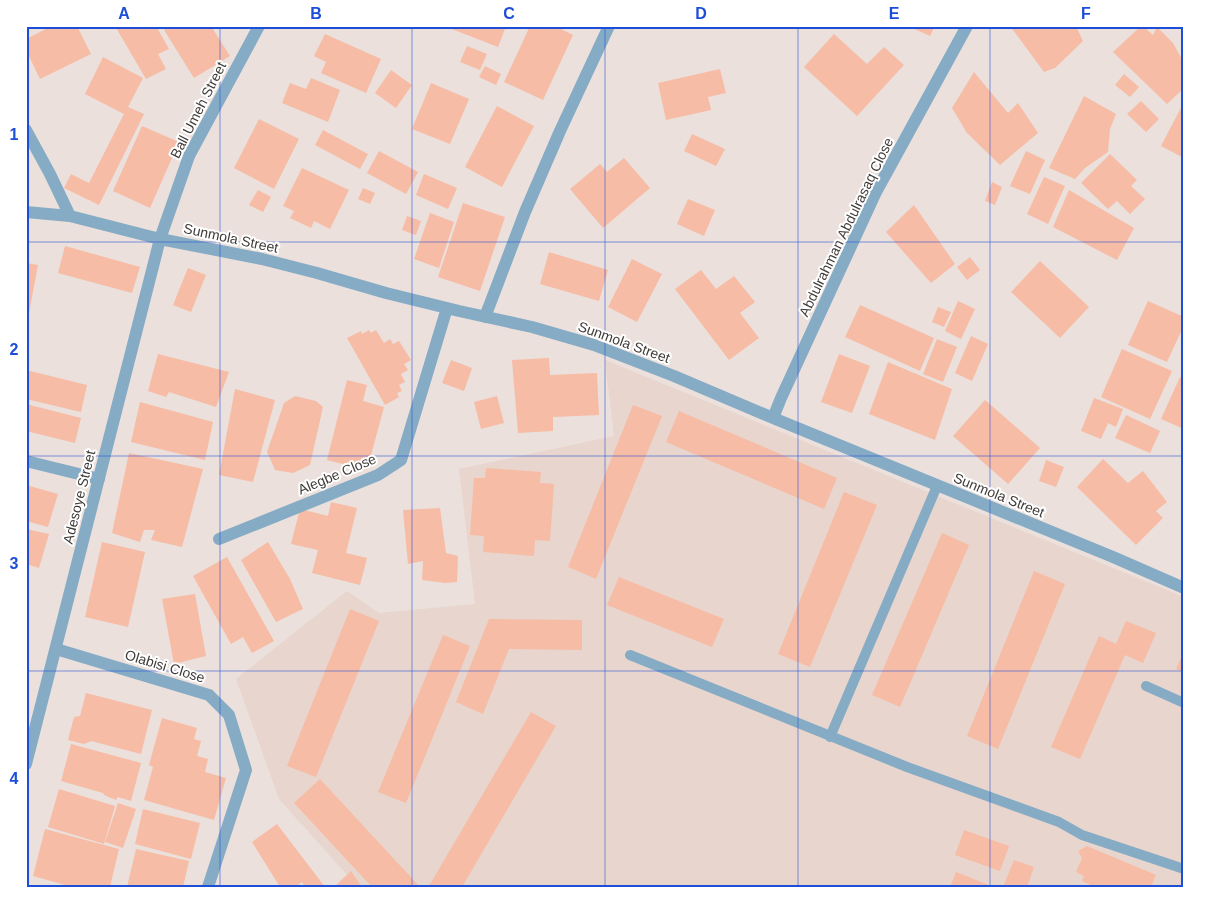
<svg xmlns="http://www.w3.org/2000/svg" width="1210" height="913" font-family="Helvetica,sans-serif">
<rect width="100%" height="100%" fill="#ebe0dc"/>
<path fill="#e8d5cd" d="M605,360L1184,597V887H358L279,799L236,679L347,591L379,613L475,604L459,469L614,436Z"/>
<path fill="#f6bca5" d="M52,26H77L91,54L40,79L26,50V39Z
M115,26H156L169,49L158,54L166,69L146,79Z
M170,26H211L230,56L194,78L164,30Z
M444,26H506L498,47Z
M530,26H555L573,35L543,100L504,82Z
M908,26H935L930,36Z
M1010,26H1076L1083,41L1055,68L1044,72Z
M1141,26H1143L1153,35L1157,27L1173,43L1184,63V88L1167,104L1113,52Z
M325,34L381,59L366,93L321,73L326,62L314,56Z
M834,34L867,64L884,47L904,65L857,116L804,67Z
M467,46L487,54L480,70L460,62Z
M103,57L143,78L128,107L144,114L99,205L64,188L71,174L89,183L124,114L85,94Z
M485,66L501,74L496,85L479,77Z
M720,69L726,93L708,97L711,110L666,120L658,83Z
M391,70L412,85L396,108L375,93Z
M974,72L1008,113L1018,103L1038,133L1000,165L967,133L952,108Z
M1124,74L1139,87L1130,97L1115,85Z
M311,78L340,90L328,122L282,103L290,83L306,89Z
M431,83L469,99L450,144L412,129Z
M1084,96L1116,114L1110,129L1108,152L1085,168L1075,179L1049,168Z
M1141,101L1159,119L1146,132L1127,114Z
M1184,102V158L1161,146Z
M497,106L534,126L502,187L465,167Z
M259,119L299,139L274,189L234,168Z
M142,126L179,142L150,208L113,191Z
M323,130L368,154L360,169L315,145Z
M692,134L725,149L716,166L684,151Z
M379,151L418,172L406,194L367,173Z
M1026,151L1045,160L1030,194L1010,186Z
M1110,154L1137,180L1131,186L1145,199L1130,214L1117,201L1108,209L1081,183Z
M624,158L650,188L603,228L570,189L600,164L607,172Z
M302,168L349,190L330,229L314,221L311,228L290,218L294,211L283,206Z
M424,174L457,188L448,209L416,195Z
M1044,177L1065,186L1048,224L1027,214Z
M992,182L1002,187L995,205L985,201Z
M363,188L375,193L370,204L358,199Z
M258,190L271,197L263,212L249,205Z
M1069,190L1134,228L1117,260L1053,227Z
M688,199L715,210L704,236L677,224Z
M463,203L505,217L480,291L438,277Z
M914,205L955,264L931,283L886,232Z
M430,213L454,222L439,268L414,259Z
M407,216L421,221L416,235L402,230Z
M65,246L140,267L132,293L58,273Z
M549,252L608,270L599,301L540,284Z
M970,257L980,270L967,280L957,267Z
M632,259L662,274L637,322L608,307Z
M1040,261L1089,307L1060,338L1011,292Z
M26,263L38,265L27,324H26Z
M188,268L206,275L191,312L173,305Z
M701,270L716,289L734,276L755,302L740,313L759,338L729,360L675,289Z
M958,301L975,309L961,339L945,331Z
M1148,301L1184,317V325L1167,362L1128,345Z
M860,305L934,338L920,371L845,337Z
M938,307L951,312L944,327L932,322Z
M369,330L371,333L376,330L384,343L390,339L393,344L399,341L411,360L404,364L408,370L401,374L405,382L399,385L402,391L397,393L399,397L385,405L347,338L361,331L362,334Z
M971,336L988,344L972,381L955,373Z
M937,339L957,347L943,382L923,374Z
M1122,349L1172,371L1150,419L1101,397Z
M158,354L229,372L216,407L169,392L166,397L148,391Z
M839,354L870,366L852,413L821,402Z
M549,358L550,375L597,373L599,415L553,417V431L518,433L512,360Z
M451,360L472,368L464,391L442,383Z
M888,362L952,389L935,440L869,414Z
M26,370L87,385L81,412L26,399Z
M1180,377L1184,379V429L1161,419Z
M347,380L367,385L363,401L384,407L367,470L327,460Z
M235,389L275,400L253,482L219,475Z
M295,396L316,401L323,407L310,465L293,473L275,470L267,452L284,403Z
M497,396L504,423L481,429L474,402Z
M1094,398L1123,409L1116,427L1108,423L1101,439L1081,431Z
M985,400L1040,448L1008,484L953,436Z
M140,402L213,422L205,460L131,442Z
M26,404L81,418L75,443L26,431Z
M633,405L662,416L596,579L568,567Z
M679,411L837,478L824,509L666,442Z
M1126,415L1160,431L1150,453L1115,438Z
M129,453L203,469L182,547L151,540L155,530H144L140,542L112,533Z
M1103,459L1128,483L1143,471L1167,502L1156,511L1163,518L1136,545L1077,487Z
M1046,460L1064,467L1056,487L1039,481Z
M486,468L541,472L540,483L554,484L550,541L535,540L534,556L483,552L484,536L470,535L474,478H485Z
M26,485L58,494L48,527L26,521Z
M844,492L877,505L810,667L778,654Z
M331,502L357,508L346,553L367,558L360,585L312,573L318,550L291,544L300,509L328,516Z
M440,508L446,553L458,556L457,582L445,583L422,580L423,561L408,564L403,510Z
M26,529L49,534L39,568L26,564Z
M942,533L969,545L900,707L872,695Z
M102,542L145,552L128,627L85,617Z
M268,542L290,579L303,609L276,622L241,560Z
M227,557L274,641L252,653L243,637L231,644L193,576Z
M1034,571L1065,584L998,749L967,736Z
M619,577L724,619L712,647L607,605Z
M195,594L206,656L174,664L162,599Z
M350,609L379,621L316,777L287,766Z
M489,619L582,620V650L509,649L483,714L456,702Z
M1126,621L1156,633L1143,663L1125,655L1080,759L1051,747L1099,636L1116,644Z
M443,635L470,646L406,803L378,792Z
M1184,651V672L1176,669Z
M86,693L152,710L141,754L91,741L84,744L68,740L74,717L80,716Z
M531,712L556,726L462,887H430L429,886Z
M162,718L197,728L194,739L201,741L197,756L208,759L205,772L226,778L214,820L144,800L153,767L149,765Z
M71,744L141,763L131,801L118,797L116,800L104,795L103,793L61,781Z
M320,779L420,887H372L294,803Z
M59,789L115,806L104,844L48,827Z
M118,803L136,809L123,848L105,842Z
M143,809L200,823L191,859L135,844Z
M277,824L325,887H305L302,882L296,887H280L252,842Z
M45,829L119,849L110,887H72L33,876Z
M964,830L1009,846L1000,871L955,855Z
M1087,846L1156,875L1151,887H1095L1082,881L1084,876L1076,872L1082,858L1078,851Z
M136,849L189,861L183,887H127Z
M1014,860L1034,867L1027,887H1003Z
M351,871L362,887H334Z
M956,872L994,887H950Z"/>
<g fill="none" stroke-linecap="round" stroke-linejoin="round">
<path stroke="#86abc5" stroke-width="10" d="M630,655L907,767L1059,822L1082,835L1184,869
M1146,686L1184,703
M830,737L937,486"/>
<path stroke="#86abc5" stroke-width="12" d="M26,130L50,174L70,216
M26,212L70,216L160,239L262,259L317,273L386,293L459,311L532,327L594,345L674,376L773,418L1113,557L1184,588
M485,317L525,212L560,131L609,26
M773,418L781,398L876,192L967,26
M26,461L99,479
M219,539L378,475L401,460L447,308
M56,649L209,695L229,715L246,770L208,887
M26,764L160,239L189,156L259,26"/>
</g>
<path fill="none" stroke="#1d4ed8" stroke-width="1" stroke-opacity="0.55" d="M220,26V887M412,26V887M605,26V887M798,26V887M990,26V887M26,242H1184M26,456H1184M26,671H1184"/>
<g text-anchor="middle" stroke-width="4" stroke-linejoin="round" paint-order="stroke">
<g font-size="14" fill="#3f3b39" stroke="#fff">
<text transform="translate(198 110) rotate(-63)" y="5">Ball Umeh Street</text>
<text transform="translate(846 227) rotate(-64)" y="5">Abdulrahman Abdulrasaq Close</text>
<text transform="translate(231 238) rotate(12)" y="5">Sunmola Street</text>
<text transform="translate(624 342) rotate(20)" y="5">Sunmola Street</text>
<text transform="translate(337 474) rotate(-23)" y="5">Alegbe Close</text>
<text transform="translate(999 495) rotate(22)" y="5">Sunmola Street</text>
<text transform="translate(79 497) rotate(-76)" y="5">Adesoye Street</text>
<text transform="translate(165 666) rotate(17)" y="5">Olabisi Close</text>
</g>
</g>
<rect width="1210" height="913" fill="none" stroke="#ffffff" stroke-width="55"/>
<rect x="28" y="28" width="1154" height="858" fill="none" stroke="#1d4ed8" stroke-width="2"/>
<g font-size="16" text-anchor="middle" font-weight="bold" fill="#1d4ed8">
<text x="124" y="19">A</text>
<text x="316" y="19">B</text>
<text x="509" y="19">C</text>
<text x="701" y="19">D</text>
<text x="894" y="19">E</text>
<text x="1086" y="19">F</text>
<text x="14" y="140">1</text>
<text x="14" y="355">2</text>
<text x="14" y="569">3</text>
<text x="14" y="784">4</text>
</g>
</svg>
